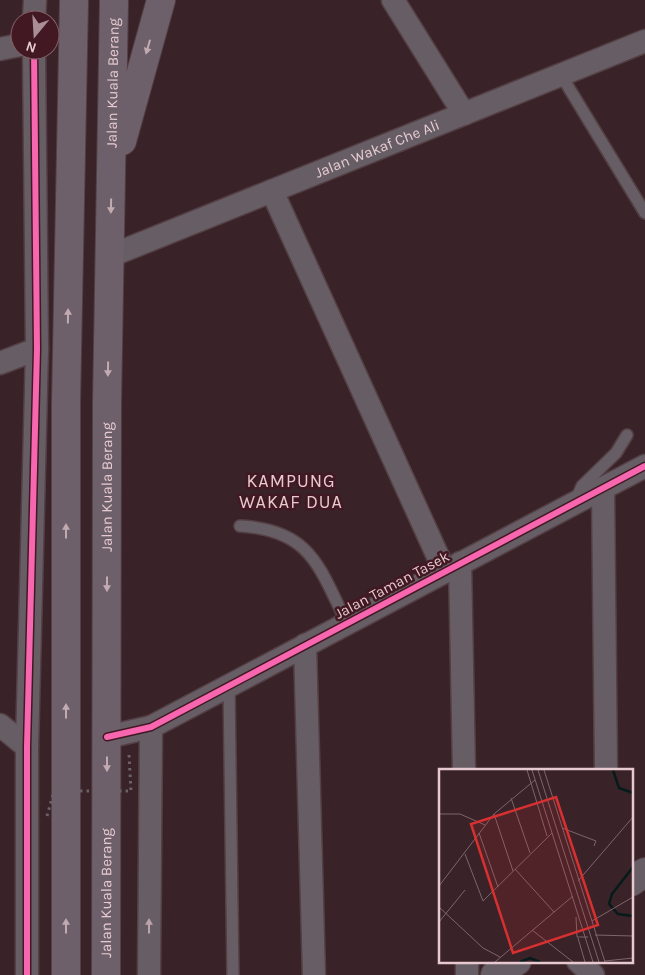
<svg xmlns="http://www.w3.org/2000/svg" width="645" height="975" font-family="Karla,sans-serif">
<rect width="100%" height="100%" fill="#392228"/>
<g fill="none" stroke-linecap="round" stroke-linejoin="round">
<g stroke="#533f44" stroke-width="14">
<path id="service" d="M561,75L645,213
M580,500L579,493L582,486L616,453L627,435
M240,526C312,530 319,568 347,623
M229,686L233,975"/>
</g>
<g stroke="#533f44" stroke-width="25">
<g id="minor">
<path d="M393,0L464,114"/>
<path d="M34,20L35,0"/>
<path d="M0,49L20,45"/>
<path d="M272,191L445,572"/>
<path id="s1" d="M110,256L645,41"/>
<path d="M0,363L37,349"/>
<path d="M603,488L606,770"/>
<path d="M460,563L464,770"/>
<path d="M305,645L314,975"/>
<path d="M0,725L27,747"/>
<path d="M107,737L151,727L645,466"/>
<path d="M467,961V975"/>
<path d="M578,961L593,975"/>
<path d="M27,975V747L37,349L34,50"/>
<path d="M149,975L151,727"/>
</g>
</g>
<g stroke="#533f44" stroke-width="30">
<path id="tertiary" d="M631,882L645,872
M495,975L517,961"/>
</g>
<g stroke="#533f44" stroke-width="30">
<g id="trunk">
<path d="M122,141L161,0"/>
<path d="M66,975V403L74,0"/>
<path id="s2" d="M106,975L107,404L114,0"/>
</g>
</g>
<use href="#service" stroke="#675e65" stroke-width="11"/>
<use href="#minor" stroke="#675e65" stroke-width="22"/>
<use href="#tertiary" stroke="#675e65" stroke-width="28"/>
<use href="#trunk" stroke="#6e606a" stroke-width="28"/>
<path stroke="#6c6369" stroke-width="3" stroke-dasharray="2.5 4" stroke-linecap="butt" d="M47,816L54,791H131L129,755"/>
<g stroke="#421923" stroke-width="9">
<path id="cycleway" d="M107,737L151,727L645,466
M27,975V747L37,349L34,50"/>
</g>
<use href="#cycleway" stroke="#f766af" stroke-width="6"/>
</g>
<defs><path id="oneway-solid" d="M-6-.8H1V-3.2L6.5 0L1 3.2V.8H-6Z" transform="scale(1.25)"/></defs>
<g fill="#c2aab1">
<use href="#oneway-solid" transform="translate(148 47) rotate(106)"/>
<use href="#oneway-solid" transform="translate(111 206) rotate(91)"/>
<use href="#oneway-solid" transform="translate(68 316) rotate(-89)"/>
<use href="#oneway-solid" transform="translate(108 369) rotate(91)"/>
<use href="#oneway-solid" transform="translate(66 531) rotate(-90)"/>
<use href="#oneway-solid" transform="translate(107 584) rotate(90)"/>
<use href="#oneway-solid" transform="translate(66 711) rotate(-90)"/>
<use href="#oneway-solid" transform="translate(107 764) rotate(90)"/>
<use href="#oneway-solid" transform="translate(66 926) rotate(-90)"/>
</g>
<use fill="#baa4aa" href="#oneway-solid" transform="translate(149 926) rotate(-90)"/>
<g text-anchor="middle" stroke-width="5" stroke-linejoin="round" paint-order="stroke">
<g font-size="15" fill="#e6cacf" stroke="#421923">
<text dy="5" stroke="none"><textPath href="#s2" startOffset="892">Jalan Kuala Berang</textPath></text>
<text dy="5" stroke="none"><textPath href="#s1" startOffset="288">Jalan Wakaf Che Ali</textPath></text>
<text dy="5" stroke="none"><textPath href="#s2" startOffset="488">Jalan Kuala Berang</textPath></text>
<text transform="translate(392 585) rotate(-28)" y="5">Jalan Taman Tasek</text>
<text dy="5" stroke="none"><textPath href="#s2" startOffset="82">Jalan Kuala Berang</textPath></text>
</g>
<g font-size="18" letter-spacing="1" fill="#e6cacf" stroke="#421923">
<text x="291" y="487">KAMPUNG<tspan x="291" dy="21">WAKAF DUA</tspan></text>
</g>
</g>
<g transform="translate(439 769)">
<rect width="194" height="194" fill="#392228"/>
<path fill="none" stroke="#061b19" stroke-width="2.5" d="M174,1L180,19L194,24M194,98L173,125L170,135L179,145L194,147M81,193L91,189L101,193"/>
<path fill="none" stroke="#7e656b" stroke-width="1" d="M88,1L108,67M93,1L154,193M99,1L160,193M105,1L166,193M72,29L91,84M0,45H21L46,56M55,45L74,102M123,59L157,72L155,77M40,64L59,118M26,85L44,132L113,64M76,100L115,143M139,112L194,48M0,117L55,45L96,11M0,138L44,179L61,188M137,148L138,168H149M153,152L194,128M0,153L26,121M93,161L134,193M156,166L194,167M139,169L146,193M166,192L194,189M56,193L134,127"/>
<path fill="#d73030" fill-opacity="0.15" stroke="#d73030" stroke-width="2.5" d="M117,28L159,156L74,184L32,55Z"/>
<rect width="194" height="194" fill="none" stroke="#e6cacf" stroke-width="2.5"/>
</g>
<g transform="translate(35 35) rotate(198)"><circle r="24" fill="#421923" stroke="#846068"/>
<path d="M0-4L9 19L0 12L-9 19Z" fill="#a98f95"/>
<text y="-8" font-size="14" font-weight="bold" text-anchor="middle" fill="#e6cacf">N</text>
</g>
</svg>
